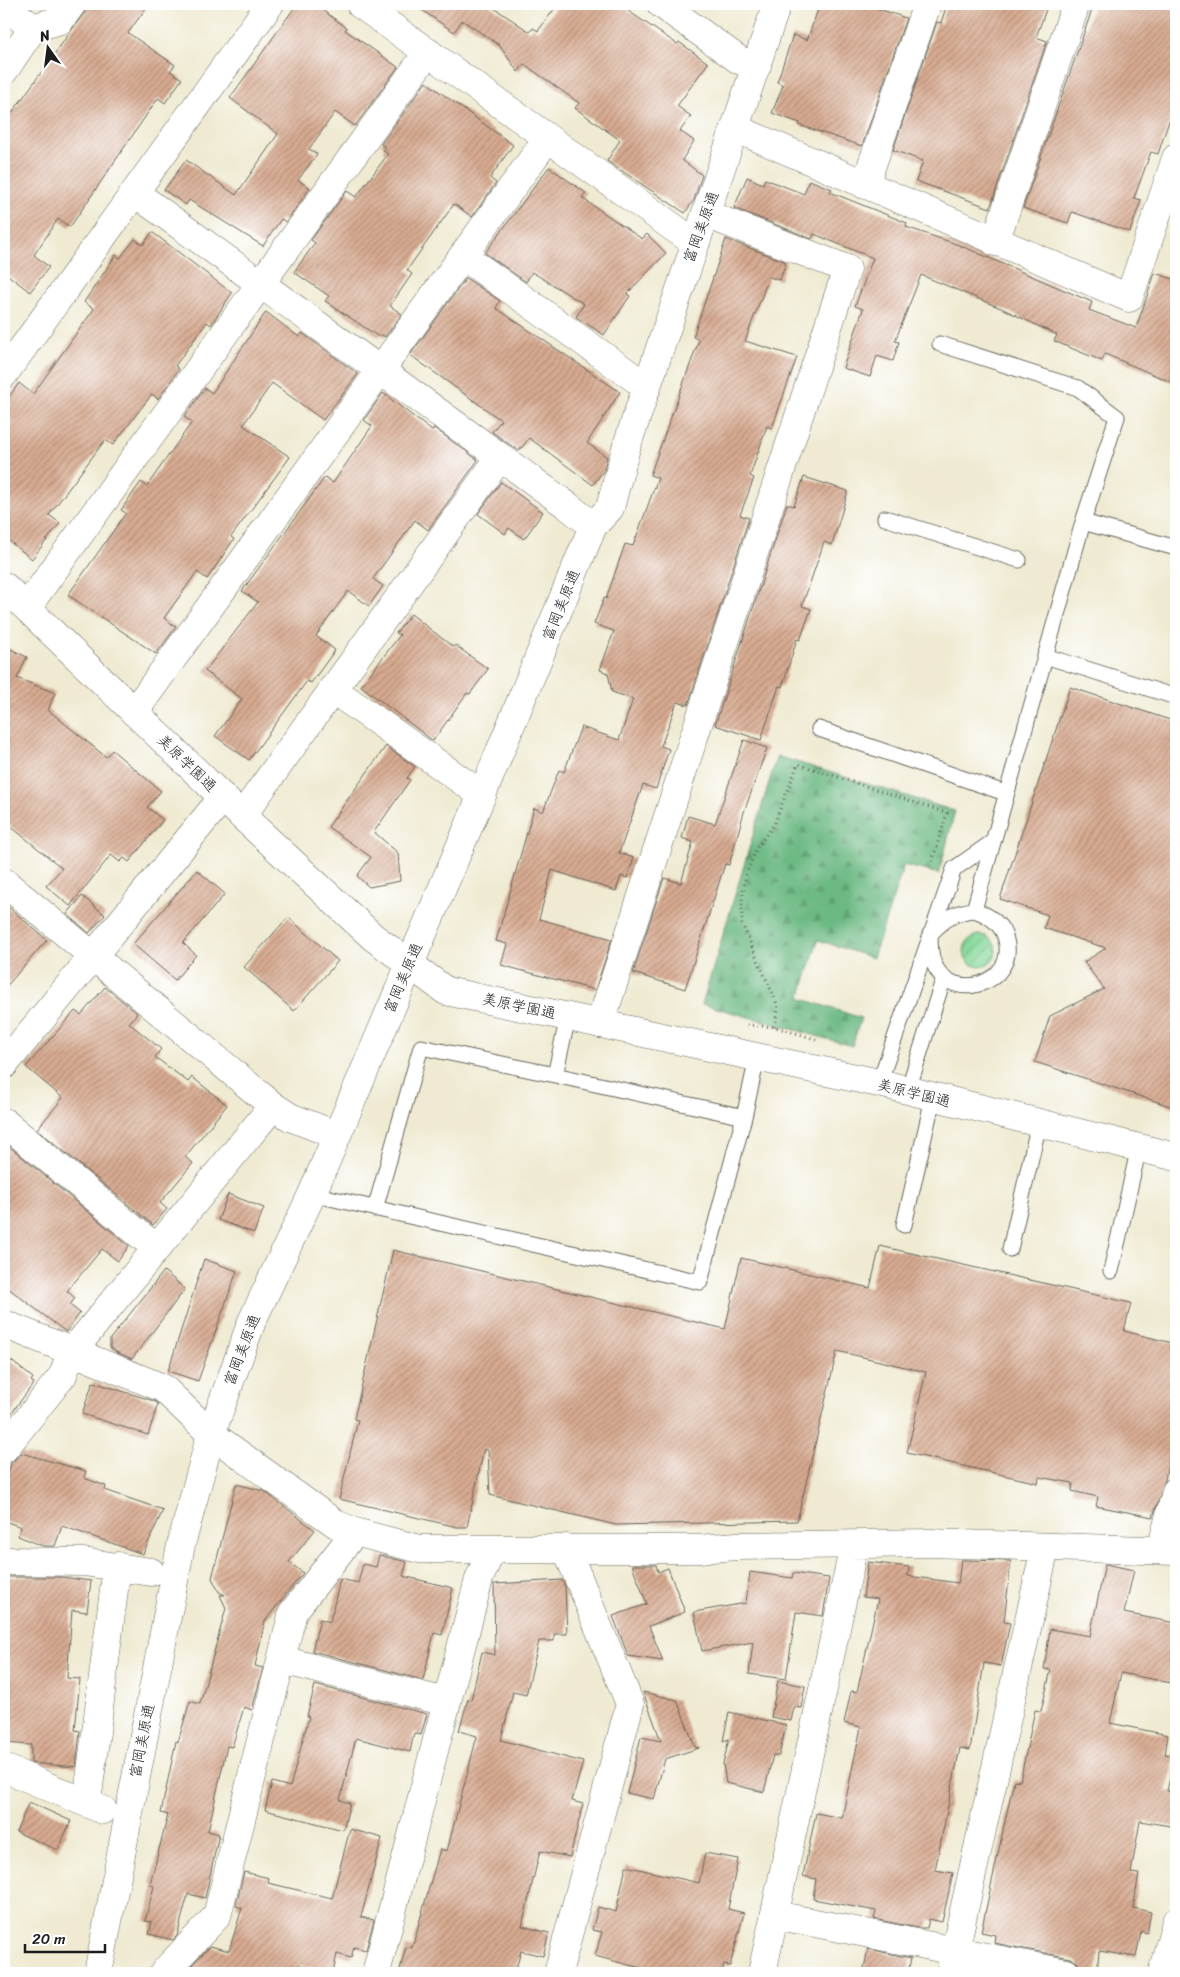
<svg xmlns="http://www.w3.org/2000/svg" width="1180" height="1977" font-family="Sriracha,'Klee One',sans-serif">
<defs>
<pattern id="forest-firs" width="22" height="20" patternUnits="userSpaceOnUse" patternTransform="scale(1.25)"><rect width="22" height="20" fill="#6cb983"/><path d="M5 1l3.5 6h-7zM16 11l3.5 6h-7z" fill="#5d9e71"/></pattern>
<pattern id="garden-furrows" width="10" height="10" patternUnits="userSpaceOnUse" patternTransform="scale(1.25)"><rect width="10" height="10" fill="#86d99b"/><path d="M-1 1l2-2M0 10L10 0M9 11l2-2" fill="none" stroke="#73ba85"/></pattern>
<pattern id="building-hatch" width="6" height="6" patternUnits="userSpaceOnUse" patternTransform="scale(1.25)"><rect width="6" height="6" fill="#d8ab91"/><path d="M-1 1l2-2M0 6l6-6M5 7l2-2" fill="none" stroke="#ae8a76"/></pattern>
</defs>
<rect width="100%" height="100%" fill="#fff"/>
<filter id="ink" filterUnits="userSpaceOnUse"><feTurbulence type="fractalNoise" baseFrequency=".02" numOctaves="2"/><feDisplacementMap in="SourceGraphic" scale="10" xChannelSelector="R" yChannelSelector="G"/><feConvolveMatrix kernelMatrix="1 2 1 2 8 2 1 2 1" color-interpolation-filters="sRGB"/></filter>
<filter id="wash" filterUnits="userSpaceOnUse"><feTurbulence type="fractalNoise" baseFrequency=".0096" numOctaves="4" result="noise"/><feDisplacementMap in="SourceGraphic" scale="20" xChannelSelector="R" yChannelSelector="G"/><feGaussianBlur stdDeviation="1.12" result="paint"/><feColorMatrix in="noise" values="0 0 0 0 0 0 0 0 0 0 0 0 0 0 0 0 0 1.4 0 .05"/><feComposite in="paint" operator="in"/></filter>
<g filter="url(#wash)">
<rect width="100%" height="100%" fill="#efead1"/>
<path fill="url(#forest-firs)" stroke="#446a50" d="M777,756L955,811L939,874L904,865L873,958L818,940L800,998L861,1018L852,1046L702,1004Z"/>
<path fill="url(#garden-furrows)" stroke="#517a5c" d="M964 951a16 16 0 1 1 32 0a16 16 0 1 1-32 0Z"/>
<g id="blocks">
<path fill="url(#building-hatch)" d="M87,4H149L128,33L175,65L170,71L182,79L165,103L158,98L70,227L58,219L34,255L49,267L30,292L4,272V124L84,13Z
M297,4H314L347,28L345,30L398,67L355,126L335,112L309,149L317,154L298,180L310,188L286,222L281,219L263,246L189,200L186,205L164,190L186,160L236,195L278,134L230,98Z
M413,4H488L530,32L533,28L538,31L558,4H618L677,44L679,42L708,63L677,106L691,116L680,131L694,141L682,160L702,175L694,200L685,213L607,161L620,140L575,108L579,103L524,64L518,72L499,45L462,20L454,32Z
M820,4H864L906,18L862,146L799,125L800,123L772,113L783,85L777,82L793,35L807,40Z
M947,4H1048L1036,37L1047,41L990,208L916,181L923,161L893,150L937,22L941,23Z
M1094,4H1176V113L1172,112L1158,154L1151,152L1134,198L1141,200L1130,232L1072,212L1068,223L1023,208Z
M426,82L513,145L490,178L496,183L472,217L454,204L407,270L412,274L390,306L402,314L385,337L381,334L379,337L325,301L329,296L294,272L315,243L311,240L347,191L356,197L388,154L383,150L385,147L381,144Z
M549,167L586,193L582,198L642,239L647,234L666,253L627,294L630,296L604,335L576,317L584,304L532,272L526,282L485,253Z
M747,177L763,184L765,179L804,194L809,180L832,189L830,192L907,223L906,227L959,245L1092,302L1089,310L1136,328L1155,273L1176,280V370L1171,382L1105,354L1102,361L1054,341L1057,335L1003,309L921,275L895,341L899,342L893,361L877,356L870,377L843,368L863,309L855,306L873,258L814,234L812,239L734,208Z
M152,232L232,293L211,325L207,322L175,366L179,369L158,399L152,394L113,445L105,440L49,515L60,523L32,559L4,537V404L19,383L33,394L94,309L84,302L116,255L120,258L135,239L143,245Z
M726,239L786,262L780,280L769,277L745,341L797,357L772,428L767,426L750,476L754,478L740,515L749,518L688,705L677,702L661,746L669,749L656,789L643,785L619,853L634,858L627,878L621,876L616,891L552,870L539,919L612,939L595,990L501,965L507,944L496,941L534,808L543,812L559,770L564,772L581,727L619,740L633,699L612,692L608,673L600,670L614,631L594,624L604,598L606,599L625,544L633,546L658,478L650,475L699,340L693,337Z
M466,278L500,301L496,308L620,392L587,443L607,457L604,470L593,485L529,438L519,451L492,432L501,420L410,355Z
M266,312L299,337L302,333L358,374L323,420L272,383L243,425L290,457L231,537L234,539L207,579L197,572L164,618L176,627L156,654L68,595L126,513L121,510L141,482L147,486L192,422L184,417L205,388L212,393Z
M383,393L432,431L434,428L478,460L428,530L415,520L373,579L383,586L369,606L348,591L316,636L335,650L311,683L307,681L249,760L215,736L242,699L205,671L258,602L242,591L325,477L333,483L372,426L364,420Z
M804,477L848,491L832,545L824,542L802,606L811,609L800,640L797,639L782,687L779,686L761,740L715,725L787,504L794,506Z
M501,482L543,512L524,539L509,528L505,534L478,514Z
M411,614L453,647L455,645L488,669L470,694L467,693L433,741L361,686L400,635L396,633Z
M4,646L27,657L17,678L55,693L48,710L106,757L112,750L161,791L147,807L163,820L129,862L124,858L120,862L111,855L70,906L46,886L62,868L4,821Z
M1070,687L1176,722V1108L1035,1062L1050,1016L1104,989L1084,962L1106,948L1044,928L1048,915L1000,899Z
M744,740L767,748L744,812L729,865L725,864L685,989L633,973L664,878L681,883L693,842L682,838L688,816L715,824Z
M386,746L415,767L407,778L410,780L374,832L398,853L400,881L369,887L357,876L371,857L328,827Z
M197,870L225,894L183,943L196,955L175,980L133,944Z
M82,896L105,915L89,933L67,914Z
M4,903L47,940L4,989Z
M288,917L338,961L294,1011L244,967Z
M105,987L137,1013L129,1023L161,1049L155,1057L188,1082L192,1077L227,1105L185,1157L193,1163L160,1203L167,1209L153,1225L37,1129L63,1098L26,1067L75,1011L81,1015Z
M4,1142L129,1246L118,1261L102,1249L67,1291L75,1298L70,1305L80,1313L66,1332L4,1285Z
M228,1194L264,1208L254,1233L218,1220Z
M880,1246L1131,1303L1124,1331L1176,1344V1411L1170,1436L1173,1437L1165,1480L1153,1517L1096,1506L1098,1497L1072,1491L1073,1483L1039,1477L1038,1483L907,1453L926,1372L837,1351L797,1521L616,1525L490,1495L488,1450L484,1449L467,1527H457L339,1499L358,1420L354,1419L393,1250L725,1329L741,1258L870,1288Z
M204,1259L237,1271L198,1381L168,1371Z
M164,1271L185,1289L132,1359L116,1352L110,1347V1339Z
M4,1355L33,1378L31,1381L34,1383L4,1423Z
M93,1382L154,1401L158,1404L148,1435L82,1414Z
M21,1453L86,1471L84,1478L106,1486L105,1490L163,1510L143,1554L62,1526L55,1546H43L18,1536L21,1527L4,1521V1490L11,1463Z
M236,1484L264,1491L315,1530L289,1562L303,1573L265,1621L255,1666L263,1668L252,1710L244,1707L232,1747L227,1746L208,1831L219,1834L205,1898L188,1894L177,1936L173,1940L149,1934L152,1922L145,1921L154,1886L150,1884L168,1815L161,1813L176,1741L178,1742L190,1701L200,1704L226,1608L220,1595H225L219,1592L212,1578Z
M379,1555L407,1562L403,1576L453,1588L442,1635L434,1633L423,1680L312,1651L320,1619L330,1622L340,1579L358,1583L363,1564L376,1567Z
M961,1560L1011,1561L1004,1622L1010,1623L1001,1666L984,1663L970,1750L960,1748L935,1870L953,1873L942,1922L929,1919L927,1928H918L874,1919L876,1911L813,1899L816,1879L803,1876L816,1813L842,1818L861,1727L844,1723L851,1691L857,1692L878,1599L863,1597L868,1562L909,1567L908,1576L958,1583Z
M1105,1564L1134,1570L1124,1613L1176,1623V1684L1121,1673L1110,1723L1168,1735L1165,1754L1175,1756L1167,1791L1176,1792V1827L1140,1821L1131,1873L1139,1874L1133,1908L1151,1912L1147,1933L1141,1931L1136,1957L1099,1951L1097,1973H1081L1077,1962L1070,1958L994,1943L995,1935L981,1932L1014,1780L1020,1781L1035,1710L1041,1711L1051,1670L1044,1669L1050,1629L1090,1636Z
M632,1565H656L658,1572L668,1568L685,1612L649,1626L663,1661L628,1656L613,1616L647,1604Z
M750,1572L792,1578L793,1573L829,1578L823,1616L796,1612L786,1679L749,1674L753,1642L702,1651L694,1612L746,1603Z
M4,1577H61L91,1581L87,1612L72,1610L67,1678L80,1679L75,1730L80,1731L76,1767L31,1763V1745L4,1743Z
M562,1580L565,1587L567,1634H554V1641H539L526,1695L513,1692L501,1740L583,1762L572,1801L583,1804L570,1857L540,1851L522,1926L549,1933L543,1956L521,1951L515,1973H399L406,1947L412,1948L440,1849L447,1851L477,1736L459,1731L468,1699L471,1700L482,1652L495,1655L494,1584Z
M778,1681L805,1686L801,1708L794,1707L791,1721L771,1717Z
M315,1685L427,1714L421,1735L414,1733L410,1752L356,1738L340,1800L350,1803L343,1830L265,1810L272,1782L290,1787L309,1717L307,1716Z
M643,1692L677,1700L695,1747L699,1748L665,1759L654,1799L627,1793L641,1737L661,1741Z
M729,1712L786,1725L779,1756L773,1755L764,1792L726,1783L723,1764L729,1739L723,1741Z
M29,1802L71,1821L58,1850L16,1832Z
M350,1829L382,1838L361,1917L374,1920L366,1950L354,1947L351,1958L337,1954L333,1973L300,1965L297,1973H184L210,1946L229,1951L242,1908L236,1906L244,1872L269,1878L268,1883L332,1898Z
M705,1853L738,1859L728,1909L744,1913L730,1966L724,1965L722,1973H659L595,1956L602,1932L592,1930L598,1907L616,1912L626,1866L699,1883Z
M868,1949L911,1958L908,1973H863Z"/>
</g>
</g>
<g filter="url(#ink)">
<use href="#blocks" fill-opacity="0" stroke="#66645b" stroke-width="1"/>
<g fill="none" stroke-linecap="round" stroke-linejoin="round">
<g stroke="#66645b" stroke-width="17">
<path id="service" d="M940,344L1078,388L1117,417L1083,522L974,910
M885,518L1019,560
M1083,522L1176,548
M1045,656L1176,697
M819,729L1005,793
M974,910C989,915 1002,923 1006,940C1017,983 952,1005 934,964C930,955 930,944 930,934C944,920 953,912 974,910Z
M568,1017L555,1075L744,1117L757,1058
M879,1083L954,869L991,843
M908,1090L944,977
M312,1194L700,1282L744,1117
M375,1209L421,1047L555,1075
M904,1225L933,1098
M1010,1249L1039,1123
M1111,1271L1139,1147"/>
</g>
<g stroke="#66645b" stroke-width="29">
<path id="minor" d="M360,4L695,243
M661,4L739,60L757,66
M4,5L33,28
M4,71L33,28L60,20L72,4
M737,129L1129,298L1176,158
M865,185L927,4
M135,193L568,506L593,526
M995,242L1076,4
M463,256L647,387
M4,374L270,4
M27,607L428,52
M332,689L482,795
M134,712L547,139
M242,816L500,457
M4,882L273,1106
M600,1024L847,269L706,214
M4,1065L223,797
M4,1122L156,1248
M4,1324L163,1388L211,1434L336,1524L355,1532L419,1549H698L737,1546L929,1543L1176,1551
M4,1449L63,1375L71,1353L273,1106L290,1117L336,1135
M1161,1550L1176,1491
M4,1561L84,1562L151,1572
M282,1660L446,1702
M4,1768L103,1810
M87,1803L117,1566
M775,1915L1066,1973
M163,1973L217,1916L293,1612L355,1532
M376,1973L479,1579L492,1549
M558,1973L630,1704L566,1548
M762,1973L854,1545
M950,1973L1045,1548
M1162,1973L1176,1922"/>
</g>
<g stroke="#66645b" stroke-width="29">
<path id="tertiary" d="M4,586L242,816L373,937L446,991L879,1083L1176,1157
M98,1973L181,1545L211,1434L252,1321L312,1194L482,795L593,526L610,508L626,448L777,4"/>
</g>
<path stroke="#66645b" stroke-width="3" stroke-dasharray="1 4" stroke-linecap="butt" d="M747,1025L775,1027L819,1040
M775,1027L778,1006L742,924V898L746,875L756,849L774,824L798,764L947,813L932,862"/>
<use href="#service" stroke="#fff" stroke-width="15"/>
<use href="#minor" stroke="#fff" stroke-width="28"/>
<use href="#tertiary" stroke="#fff" stroke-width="28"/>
</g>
</g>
<g text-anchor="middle" stroke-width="4.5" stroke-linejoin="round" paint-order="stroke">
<g font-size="15" fill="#1c1c1c" stroke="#fff">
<text transform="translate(701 227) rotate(-70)" y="5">富岡美原通</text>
<text transform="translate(561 605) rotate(-68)" y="5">富岡美原通</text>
<text transform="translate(187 763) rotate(44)" y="5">美原学園通</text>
<text transform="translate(403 978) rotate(-67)" y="5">富岡美原通</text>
<text transform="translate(519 1006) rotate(12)" y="5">美原学園通</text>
<text transform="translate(914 1093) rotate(14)" y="5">美原学園通</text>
<text transform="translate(242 1350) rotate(-69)" y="5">富岡美原通</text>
<text transform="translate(142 1741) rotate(-79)" y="5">富岡美原通</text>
</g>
</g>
<rect width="1180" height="1977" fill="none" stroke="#fff" stroke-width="20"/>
<g transform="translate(48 48) rotate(346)" stroke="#ffffff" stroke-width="4" paint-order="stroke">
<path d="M0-4L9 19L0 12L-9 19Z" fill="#1c1c1c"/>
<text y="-8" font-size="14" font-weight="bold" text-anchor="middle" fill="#1c1c1c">N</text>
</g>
<path d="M25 1944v8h80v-8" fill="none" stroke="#1c1c1c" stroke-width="2.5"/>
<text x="32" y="1944" font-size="15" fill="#1c1c1c" stroke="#ffffff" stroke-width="4" paint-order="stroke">20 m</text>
</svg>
